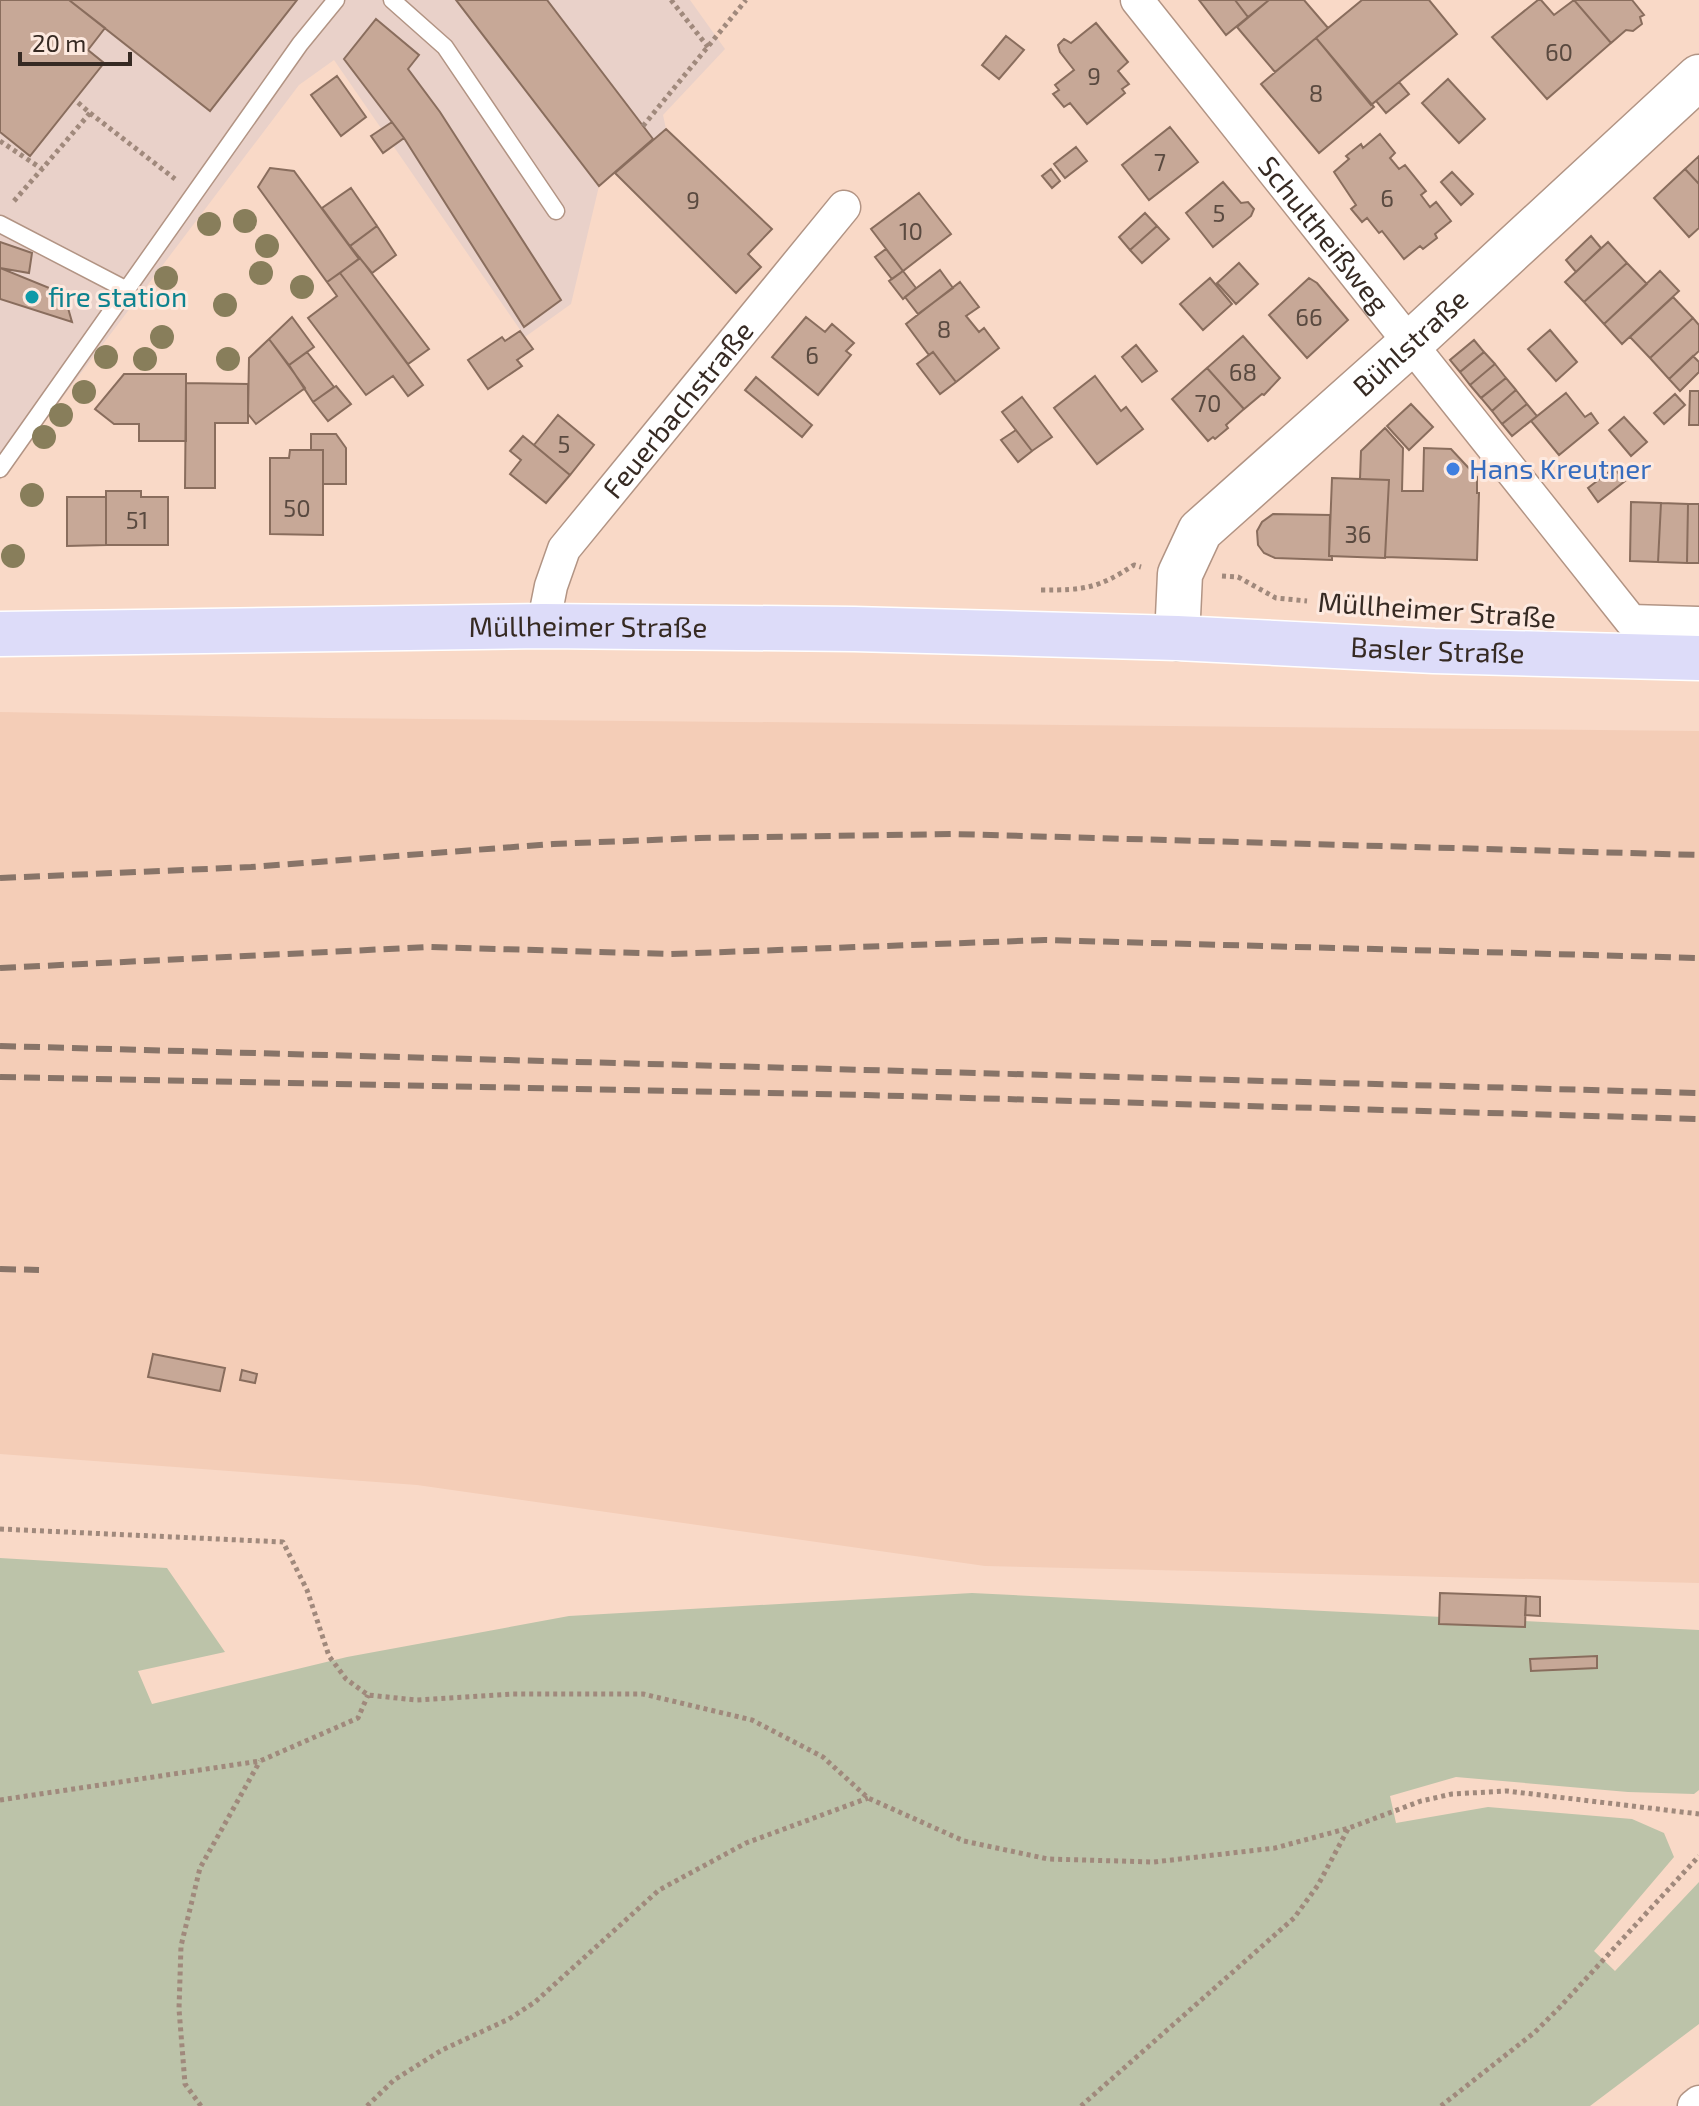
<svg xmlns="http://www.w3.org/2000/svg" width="1699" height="2106" font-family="'Exo 2',sans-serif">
<rect width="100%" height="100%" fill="#f9d9c7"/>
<path fill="#f4cdb7" d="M0,712L328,718L1699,731V1583L985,1566L417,1485L0,1454Z"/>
<path fill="#e9d1c9" d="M0,0H690L725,49L663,115L666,129L599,186L571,304L525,337L334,60L299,85L0,480Z"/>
<path fill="#bcc3a9" d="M0,1558L167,1568L225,1652L138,1671L152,1704L347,1657L569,1616L972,1593L1699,1630V1790L1694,1794L1628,1792L1456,1777L1390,1796L1396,1823L1488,1807L1632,1819L1664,1833L1674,1857L1594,1951L1615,1971L1699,1882V2024L1590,2106H0Z"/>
<path fill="#c7a897" stroke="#896d5d" stroke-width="2" d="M0,0H69L105,28L88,50L104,63L30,156L0,132Z
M69,0H297L210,111Z
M456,0H547L653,139L599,186Z
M1199,0H1235L1248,17L1226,35Z
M1235,0H1269L1248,17Z
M1269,0H1304L1328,28L1275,72L1237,27Z
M1362,0H1429L1457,34L1371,105L1316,38Z
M1538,0H1541L1554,15L1574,0L1611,43L1547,99L1492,37Z
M1574,0H1632L1644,15L1640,17L1642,24L1633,31L1626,30L1611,43Z
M376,19L419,55L408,69L440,112L561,300L524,327L404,138L344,59Z
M1096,23L1128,62L1118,71L1129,84L1122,89L1125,93L1087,124L1070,103L1064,107L1053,94L1059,90L1055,85L1074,70L1060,52L1058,45L1064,39L1071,43Z
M1006,36L1024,50L999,79L982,65Z
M1316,38L1374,107L1319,153L1261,84Z
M337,76L366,117L341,136L311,95Z
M1448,79L1485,119L1459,143L1422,103Z
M1399,82L1409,94L1386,113L1376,101Z
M392,122L404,138L383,153L371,136Z
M1170,127L1198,162L1149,200L1122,165Z
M666,129L772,229L748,254L761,267L736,293L615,173Z
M1380,134L1395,153L1390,158L1399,169L1405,165L1426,191L1421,195L1430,207L1436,202L1451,221L1435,234L1437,238L1423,249L1420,246L1404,259L1382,231L1379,233L1367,218L1362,222L1351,209L1356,205L1334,172L1349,159L1346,156L1361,144L1363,148Z
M1076,147L1087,161L1065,178L1054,164Z
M1699,156V184L1685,169Z
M270,168L294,171L359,259L327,282L258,187Z
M1051,169L1060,181L1052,188L1042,176Z
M1685,169L1699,184V228L1689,237L1654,198Z
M1452,172L1473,194L1461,205L1441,182Z
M1223,182L1241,203L1248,202L1254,209L1251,216L1213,247L1186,213Z
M351,188L377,226L350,246L322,208Z
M919,193L951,234L903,271L871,229Z
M1145,213L1157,226L1130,250L1119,237Z
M377,226L396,255L372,273L350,246Z
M1157,226L1169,239L1142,263L1130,250Z
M1591,236L1601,248L1576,272L1566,260Z
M0,242L32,253L29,273L0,268Z
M1608,242L1627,263L1584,302L1565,282Z
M886,249L903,271L892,279L875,257Z
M360,258L429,349L408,364L340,273Z
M1239,263L1258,284L1236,304L1217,283Z
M1627,263L1647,284L1604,324L1584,302Z
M0,268L64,294L72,322L0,299Z
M940,270L953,288L918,314L905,297Z
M903,271L916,288L903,299L889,281Z
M1660,271L1679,291L1622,344L1604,324Z
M340,273L423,385L408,396L393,376L366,395L308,318L337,296L327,282Z
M1210,278L1232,304L1203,330L1180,304Z
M1309,278L1317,283L1348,320L1307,358L1269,315Z
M960,282L979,307L966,316L979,332L984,328L999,348L956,382L933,352L929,355L906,324Z
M1673,297L1693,318L1650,358L1630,337Z
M292,317L314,347L289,365L269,339Z
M806,317L825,332L832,324L854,343L846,351L851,355L818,395L772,357Z
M1693,318L1699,325V351L1669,379L1650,358Z
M1550,330L1577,362L1556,381L1528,349Z
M520,331L533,349L517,360L522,366L488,389L468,360L502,337L505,341Z
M1243,336L1280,378L1264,395L1262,394L1244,409L1207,368Z
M269,339L305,388L256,424L248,414L249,358Z
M1474,340L1484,352L1460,372L1450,360Z
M1136,345L1157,371L1142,382L1122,357Z
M307,352L334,387L313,402L289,365Z
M933,352L956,382L940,394L917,364Z
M1484,352L1495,364L1470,385L1460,372Z
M1693,356L1699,362V372L1680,391L1669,379Z
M1495,364L1506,378L1481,398L1470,385Z
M1207,368L1244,409L1226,425L1228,428L1215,439L1213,437L1208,441L1172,399Z
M124,374H186V441H139V424H114L95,409Z
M1095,376L1121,411L1126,407L1143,429L1097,464L1054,408Z
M756,377L812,425L802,437L745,390Z
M1506,378L1516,390L1492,411L1481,398Z
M186,383L248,384V423H215V488H185Z
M336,386L351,404L328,421L313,402Z
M1516,390L1527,404L1502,424L1492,411Z
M1690,391H1699V425H1689Z
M1566,393L1585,417L1591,413L1598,423L1559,455L1531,421Z
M1675,394L1685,405L1664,424L1654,413Z
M1022,397L1052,437L1032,451L1002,412Z
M1411,404L1433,427L1409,450L1387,426Z
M1527,404L1537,416L1512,436L1502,424Z
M558,415L594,445L570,475L534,445Z
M1624,417L1647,442L1631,456L1609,430Z
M1385,428L1403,448L1402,491H1423L1424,448L1451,449L1477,477V493H1479L1477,560L1385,557L1389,480L1360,479L1361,451Z
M1016,430L1032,451L1018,462L1001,440Z
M311,434H336L346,448V484H323V450H311Z
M523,436L570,475L546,503L510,474L521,460L510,451Z
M290,450H323V535L270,534V458H289Z
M1614,468L1625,481L1598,502L1588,488Z
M1332,478L1389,480L1385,558L1329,556Z
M106,491H141V497H168V545H106Z
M67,497H106V545L67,546Z
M1631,502L1661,503L1658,562L1630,561Z
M1661,503L1688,504L1687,563L1658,562Z
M1688,504H1699V563H1687Z
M1273,514L1330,515L1329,556H1332V560L1275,558L1264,553L1258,545L1257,531L1262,522Z
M153,1354L225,1368L220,1391L148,1377Z
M242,1370L257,1374L255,1383L240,1380Z
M1440,1593L1526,1596L1525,1627L1439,1624Z
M1526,1596L1540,1597V1616L1525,1615Z
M1597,1656V1668L1531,1671L1530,1659Z"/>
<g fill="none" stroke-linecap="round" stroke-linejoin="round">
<g stroke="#b29484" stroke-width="19">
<path id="lane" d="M392,0L445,47L556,211
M0,224L127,290
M0,469L300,44L336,0"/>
</g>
<g stroke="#b29484" stroke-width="35">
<g id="street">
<path id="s1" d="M1137,0L1631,621L1699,623"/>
<path id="s2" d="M543,626L551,586L564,549L844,207"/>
<path d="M1694,2106L1699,2102"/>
</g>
</g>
<g stroke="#b29484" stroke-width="47">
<g id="secondary">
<path id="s3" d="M1177,638L1180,574L1200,531L1411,343L1699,77"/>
</g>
</g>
<g stroke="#fff" stroke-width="47">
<g id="primary">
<path id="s4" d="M0,634L543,626L854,629L1177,638L1434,651L1699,658"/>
</g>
</g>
<path stroke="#a0897c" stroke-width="5" stroke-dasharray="4 4" stroke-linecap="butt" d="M671,0L708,47
M90,113L175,179
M643,126L746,0
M0,141L42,169L90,113L75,100
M14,201L42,169
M1222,576L1238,577L1276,598L1307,601
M1041,590C1084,590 1097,589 1134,565L1141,567
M0,1529L283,1542L307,1590L329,1656L346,1679L368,1695L416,1700L513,1694H643L752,1720L823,1757L868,1798L964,1841L1048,1859L1154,1862L1275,1848L1349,1828L1421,1801L1452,1794L1507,1791L1699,1814
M0,1800L260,1761L358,1718L368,1695
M201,2106L185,2084L179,2009L181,1946L200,1868L260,1761
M367,2106L394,2080L442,2050L509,2019L535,2002L659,1890L746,1843L868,1798
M1081,2106L1294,1918L1318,1885L1348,1829
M1441,2106L1535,2032L1559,2008L1699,1856"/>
<use href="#lane" stroke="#fff" stroke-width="16"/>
<use href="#street" stroke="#fff" stroke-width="32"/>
<use href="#secondary" stroke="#fff" stroke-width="44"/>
<use href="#primary" stroke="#dddcf9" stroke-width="44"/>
<path stroke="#887468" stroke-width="6" stroke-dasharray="16 8" stroke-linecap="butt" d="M0,878L251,867L553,844L699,838L953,834L1699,855
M0,968L429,947L671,954L1045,940L1699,958
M0,1046L1699,1093
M0,1077L866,1095L1699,1119
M0,1269L39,1270"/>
</g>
<g fill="#887e5b">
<circle cx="245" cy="221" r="12"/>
<circle cx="209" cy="224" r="12"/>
<circle cx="267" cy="246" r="12"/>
<circle cx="261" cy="273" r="12"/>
<circle cx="166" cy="278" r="12"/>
<circle cx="302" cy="287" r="12"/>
<circle cx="225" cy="305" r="12"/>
<circle cx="162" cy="337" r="12"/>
<circle cx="106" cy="357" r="12"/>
<circle cx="145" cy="359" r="12"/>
<circle cx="228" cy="359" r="12"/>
<circle cx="84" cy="392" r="12"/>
<circle cx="61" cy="415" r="12"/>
<circle cx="44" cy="437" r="12"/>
<circle cx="32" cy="495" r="12"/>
<circle cx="13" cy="556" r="12"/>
</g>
<circle fill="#0f9aa8" stroke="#fde9df" stroke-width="3" cx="32" cy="297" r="8"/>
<circle fill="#3f7fe0" stroke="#fde9df" stroke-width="3" cx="1453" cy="469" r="8"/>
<g text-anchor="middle" stroke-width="6" stroke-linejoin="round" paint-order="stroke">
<g font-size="24" fill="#5a4a40">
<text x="1559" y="61">60</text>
<text x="1094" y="85">9</text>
<text x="1316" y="102">8</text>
<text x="1160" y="171">7</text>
<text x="1387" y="207">6</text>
<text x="693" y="209">9</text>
<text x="1219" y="222">5</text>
<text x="911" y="240">10</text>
<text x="1309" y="326">66</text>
<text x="944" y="338">8</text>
<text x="812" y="364">6</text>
<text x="1243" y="381">68</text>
<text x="1208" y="412">70</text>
<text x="564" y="453">5</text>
<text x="297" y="517">50</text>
<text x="137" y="529">51</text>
<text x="1358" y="543">36</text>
</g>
<g font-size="28" fill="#362a23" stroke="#fde9df">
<text dy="10" stroke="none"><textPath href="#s1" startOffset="300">Schultheißweg</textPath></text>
<text dy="10" stroke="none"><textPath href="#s3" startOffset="394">Bühlstraße</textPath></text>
<text dy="10" stroke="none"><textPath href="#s2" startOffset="260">Feuerbachstraße</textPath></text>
<text transform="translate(1437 610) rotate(4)" y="10">Müllheimer Straße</text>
<text dy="10" stroke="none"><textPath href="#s4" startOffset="588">Müllheimer Straße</textPath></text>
<text dy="10" stroke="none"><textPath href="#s4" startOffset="1438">Basler Straße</textPath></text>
</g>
<g font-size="28" fill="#0d838f" stroke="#fde9df" text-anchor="start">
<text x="48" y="307">fire station</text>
</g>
<g font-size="28" fill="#366cbe" stroke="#fde9df" text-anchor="start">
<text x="1469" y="479">Hans Kreutner</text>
</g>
</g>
<path d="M20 52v12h110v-12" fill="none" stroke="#362a23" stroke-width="4"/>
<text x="32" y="52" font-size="24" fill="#362a23" stroke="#fde9df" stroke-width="6" paint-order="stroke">20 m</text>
</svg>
